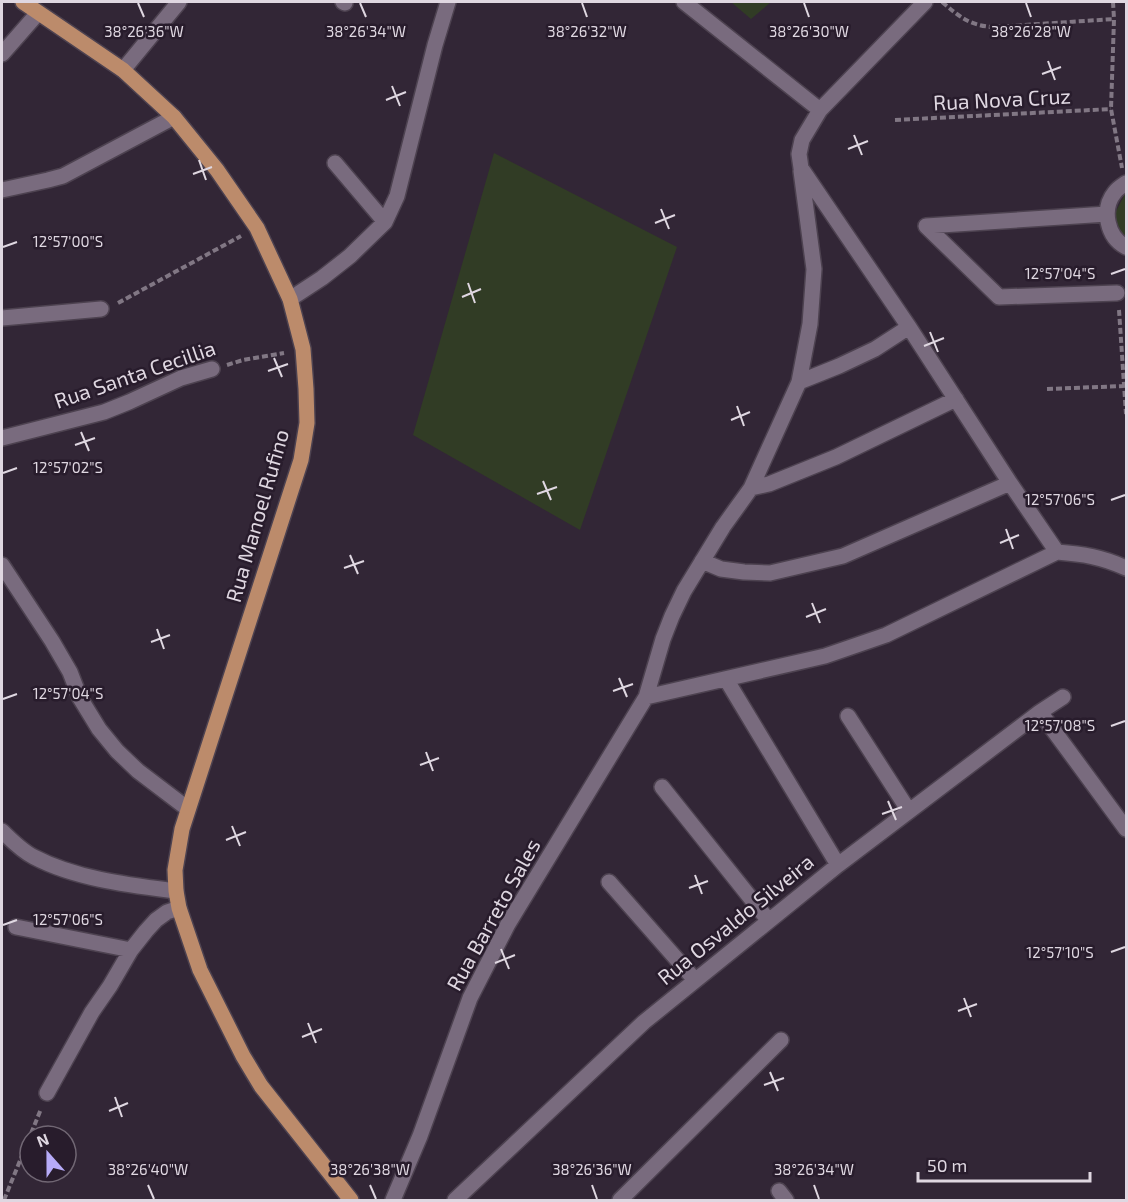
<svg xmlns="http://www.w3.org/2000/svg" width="1128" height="1202" font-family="'Exo 2',sans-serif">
<rect width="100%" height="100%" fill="#322636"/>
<path fill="#313c25" d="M731,2H771L751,19Z
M494,153L677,247L580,530L413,435Z
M1126,192V238L1118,230L1113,217Z"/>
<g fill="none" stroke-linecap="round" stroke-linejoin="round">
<g stroke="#4d4250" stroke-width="18">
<path id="minor" d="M343,2L345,3
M684,2L820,110
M925,2L820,110L802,140L799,154L801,168L909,327L1010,483L1057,552
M2,54L38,13
M123,70L179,2
M335,163L385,222
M1126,183C1123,185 1118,188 1115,192C1101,209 1107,237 1126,247
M2,190L48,180L63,176L174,117
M926,226L999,297L1117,293
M926,226L1107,214
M290,299L322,278L350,256L385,222L397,196L435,45L448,2
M2,318L101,309
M799,382L810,324L814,269L801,171
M2,438L104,412L129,402L181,378L212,369
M751,488L769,484L836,457L956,399
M702,561L721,569L744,572L770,573L843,556L1010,483
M2,565L52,641L70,672L80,698L99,729L117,751L138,771L188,809
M726,679L838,865
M646,697L825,656L886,635L1057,552C1083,554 1102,557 1126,568
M1040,712L1126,829
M848,716L909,811
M662,787L769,921
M2,831C11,840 22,851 34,857C76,879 129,885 176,891
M609,882L695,980
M16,927L131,950
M47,1093L92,1012L110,986L131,950L146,931L156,920L167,912L179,908
M779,1191L786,1200
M393,1200L420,1136L470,998L508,924L646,697L663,639L672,616L684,591L723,527L751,488L799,382L839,366L875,349L909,327
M455,1200L644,1022L838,865L1040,712L1063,697
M620,1200L781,1040"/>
</g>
<g stroke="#4d4250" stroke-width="18">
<path id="major" d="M23,2L123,70L174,117L217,170L257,228L290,299L303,349L306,389L307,423L301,460L182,829L175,870L176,891L179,908L200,970L243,1056L261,1086L351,1200"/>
</g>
<path stroke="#817784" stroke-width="4" stroke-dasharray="6 3" stroke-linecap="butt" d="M942,2C960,17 970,26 994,27L1114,19
M1113,2L1114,19L1111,109L1122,168
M895,120L1111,109
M118,303L241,236
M1119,310L1126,414
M227,365L243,360L284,353
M1047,389L1124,386
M4,1200L41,1109"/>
<use href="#minor" stroke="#796b7e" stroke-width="15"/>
<use href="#major" stroke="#bc8b6b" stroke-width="15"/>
</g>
<path fill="none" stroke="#dfd7e1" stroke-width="2" d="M138,3L144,17M360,3L366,17M582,3L587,17M804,3L809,17M1026,3L1031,17M1048,61L1055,80M1042,74L1061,67M392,86L400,106M386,100L406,92M854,135L862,155M848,149L868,141M199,160L206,180M193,174L212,167M661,209L669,229M655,223L675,215M3,247L17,242M1111,274L1125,269M468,283L475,303M462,297L481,289M930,332L938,352M924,346L944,338M274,358L282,377M268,371L288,364M737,406L744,426M731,420L750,412M81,432L89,451M75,445L95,438M3,473L17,468M543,481L551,500M537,494L557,487M1111,500L1125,495M1006,529L1013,549M1000,543L1019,535M350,555L358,574M344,568L364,561M812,603L820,623M806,617L826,609M157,629L164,649M151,642L170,635M619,678L627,697M613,691L633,684M3,699L17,694M1111,726L1125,721M426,752L433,771M420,765L439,758M888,801L896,820M882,814L902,807M232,826L240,846M226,840L246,832M695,875L702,894M689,888L708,881M3,925L17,920M501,949L509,969M1111,952L1125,947M495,963L515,955M964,998L971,1017M958,1011L977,1004M308,1023L316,1043M302,1037L322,1029M770,1072L778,1091M764,1085L784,1078M115,1097L122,1117M109,1111L128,1103M148,1185L154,1199M370,1185L376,1199M592,1185L597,1199M814,1185L819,1199"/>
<g text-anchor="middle" stroke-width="5" stroke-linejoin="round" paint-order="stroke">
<g font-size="21" fill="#dfd7e1" stroke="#281c2c">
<text transform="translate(1002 100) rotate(-3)" y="7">Rua Nova Cruz</text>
<text transform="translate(135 375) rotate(-19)" y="7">Rua Santa Cecillia</text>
<text transform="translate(258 516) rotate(-74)" y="7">Rua Manoel Rufino</text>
<text transform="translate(494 915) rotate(-61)" y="7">Rua Barreto Sales</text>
<text transform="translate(736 920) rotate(-39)" y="7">Rua Osvaldo Silveira</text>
</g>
</g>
<g font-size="15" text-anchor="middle" fill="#dfd7e1" stroke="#281c2c" stroke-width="5" stroke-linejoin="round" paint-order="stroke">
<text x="1031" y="37">38°26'28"W</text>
<text x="144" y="37">38°26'36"W</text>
<text x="366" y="37">38°26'34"W</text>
<text x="587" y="37">38°26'32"W</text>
<text x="809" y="37">38°26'30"W</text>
<text x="68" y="247">12°57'00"S</text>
<text x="1060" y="279">12°57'04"S</text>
<text x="68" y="473">12°57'02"S</text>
<text x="1060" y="505">12°57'06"S</text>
<text x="68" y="699">12°57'04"S</text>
<text x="1060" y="731">12°57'08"S</text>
<text x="68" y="925">12°57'06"S</text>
<text x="1060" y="958">12°57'10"S</text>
<text x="148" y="1175">38°26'40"W</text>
<text x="370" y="1175">38°26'38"W</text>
<text x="592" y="1175">38°26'36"W</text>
<text x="814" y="1175">38°26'34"W</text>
</g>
<rect width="1128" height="1202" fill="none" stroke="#dfd7e1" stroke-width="6"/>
<g transform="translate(48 1154) rotate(339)"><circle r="28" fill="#281c2c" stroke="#716774" stroke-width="1.5"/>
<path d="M0-4.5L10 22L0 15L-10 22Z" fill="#b7abf8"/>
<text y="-9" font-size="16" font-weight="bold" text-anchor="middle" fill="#dfd7e1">N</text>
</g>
<path d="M918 1172v9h172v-9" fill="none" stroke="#dfd7e1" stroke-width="3"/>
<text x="927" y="1172" font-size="18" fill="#dfd7e1" stroke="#281c2c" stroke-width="4.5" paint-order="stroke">50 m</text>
</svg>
